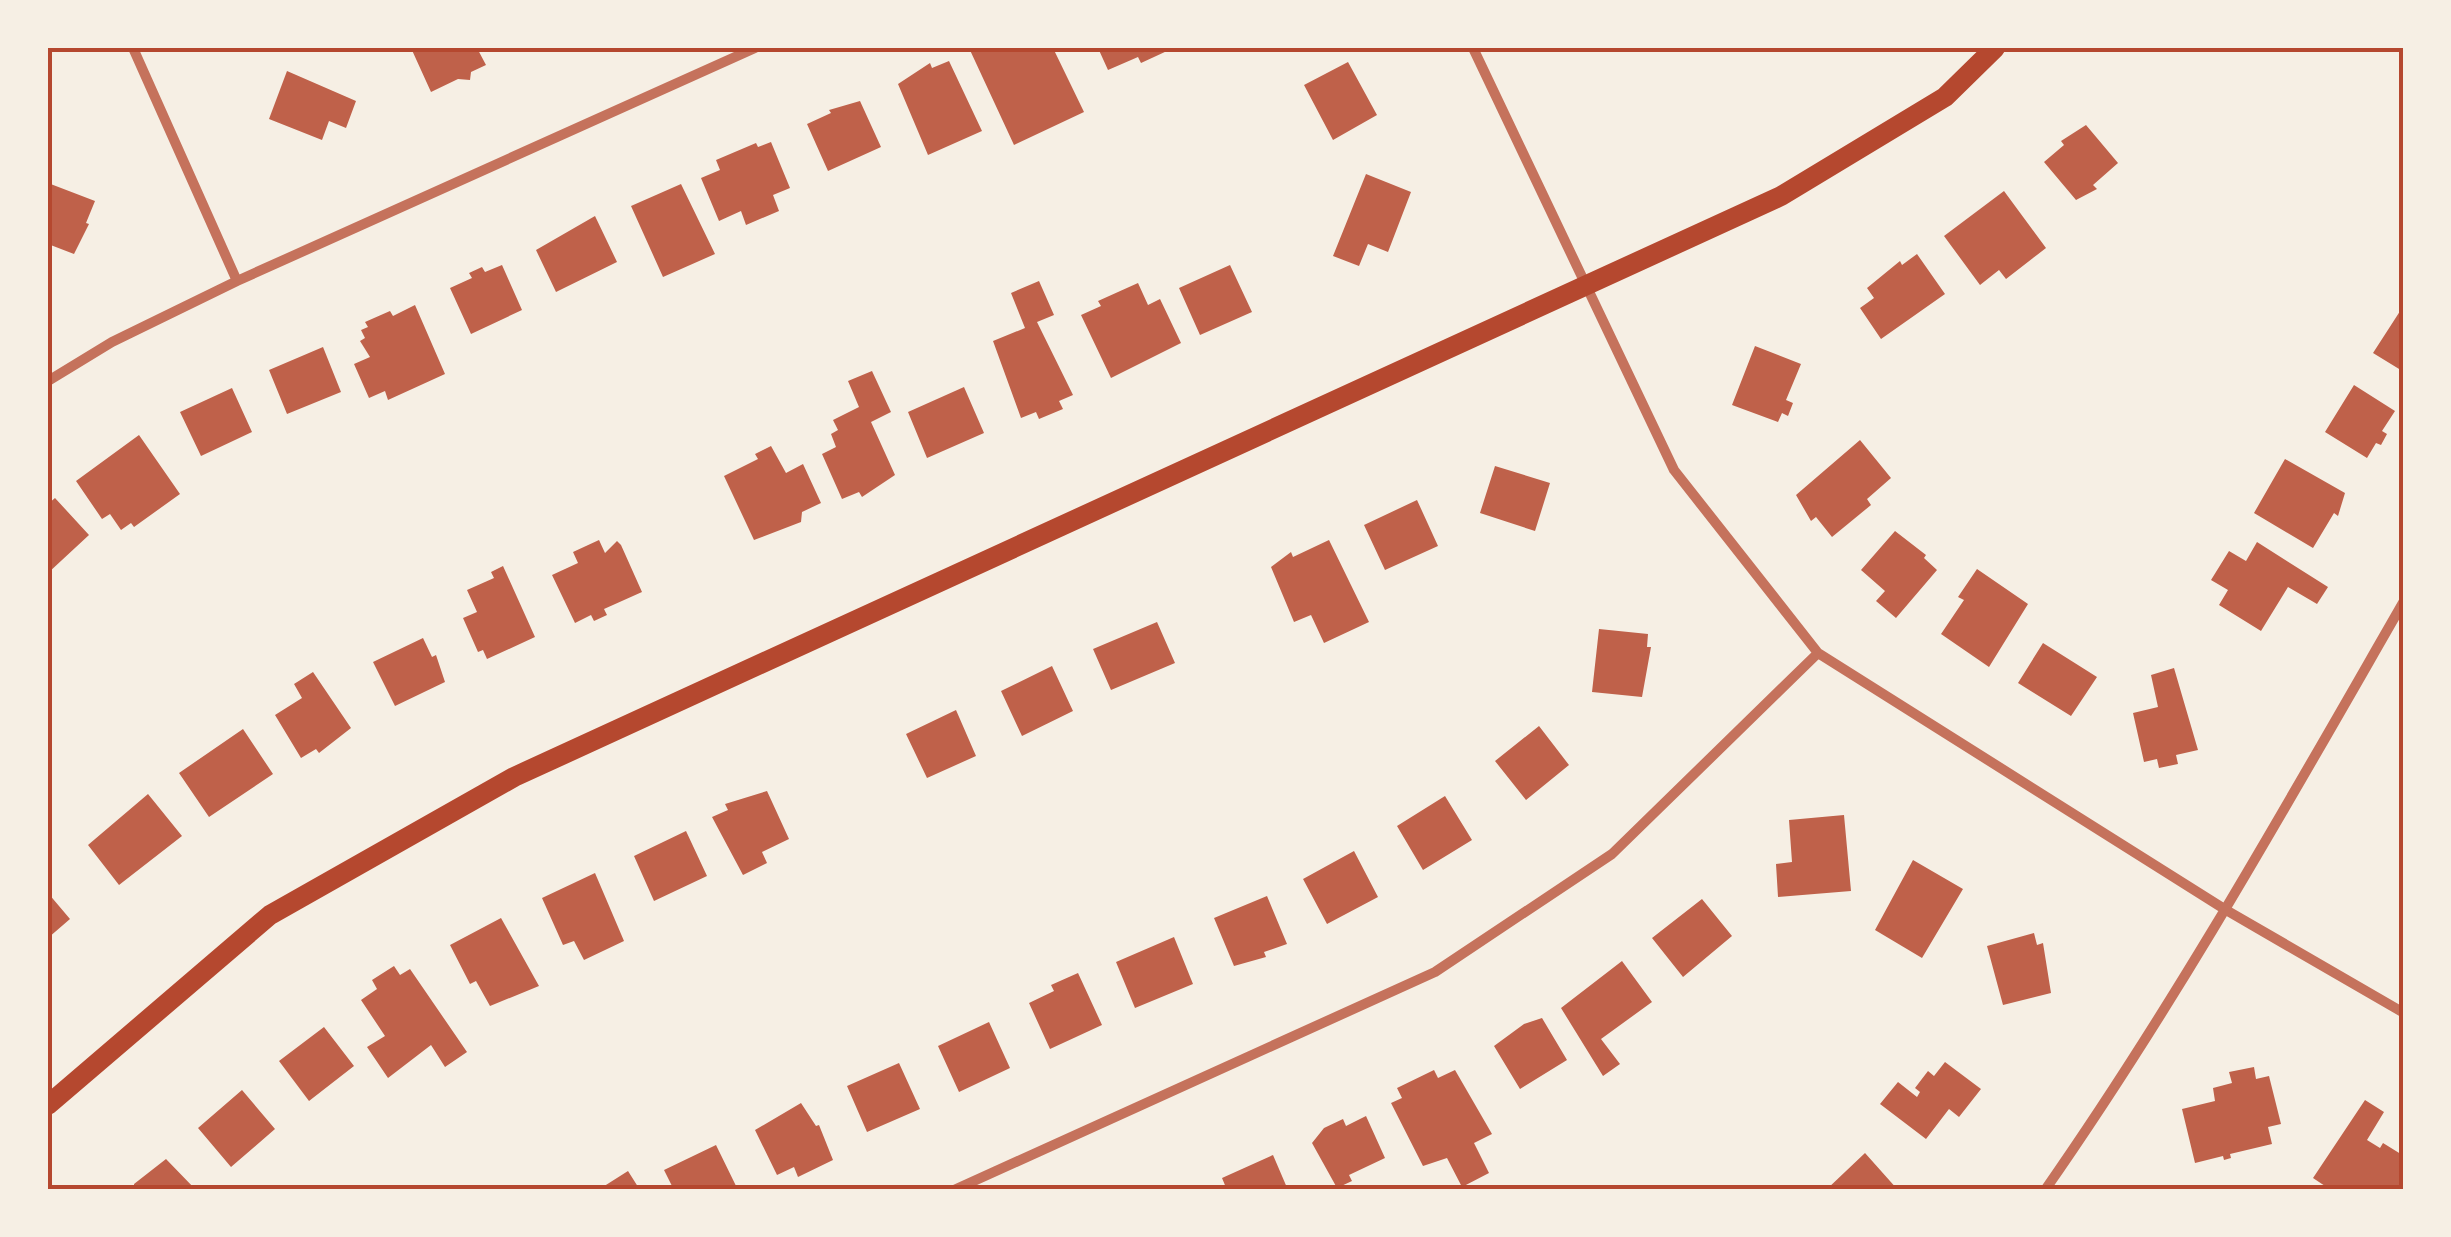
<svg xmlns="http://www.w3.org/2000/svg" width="2451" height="1237" font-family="'IBM Plex Sans',sans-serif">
<rect width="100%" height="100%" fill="#f6efe4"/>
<path fill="#bf614a" d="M411,48H477L486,65L471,72L470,80L458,79L431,92Z
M969,48H1053L1084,112L1014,145Z
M1098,48H1165L1167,51L1141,63L1138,57L1108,70Z
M949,61L982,131L928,155L898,84L930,63L932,68Z
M1348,62L1377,115L1333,140L1304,85Z
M287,71L356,101L346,128L329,121L322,140L269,119Z
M860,101L881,147L828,171L807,124L831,113L829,110Z
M2086,125L2118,163L2093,185L2097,189L2076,200L2044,162L2064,145L2061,141Z
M771,142L790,188L773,195L779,211L746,225L741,211L719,221L701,178L720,170L716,160L756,143L758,147Z
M1366,174L1411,192L1388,252L1368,244L1359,266L1333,256Z
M48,183L95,201L86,223L89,224L74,254L48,244Z
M681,184L715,254L663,277L631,206Z
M2004,191L2046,248L2006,279L1999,270L1980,285L1944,236Z
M595,216L617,262L556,292L536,250Z
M1917,254L1945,294L1881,339L1860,308L1874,298L1867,288L1900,261L1902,265Z
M502,265L522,310L471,334L450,288L472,278L469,273L482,267L485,272Z
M1230,265L1252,312L1200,335L1179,288Z
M1039,281L1054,315L1037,322L1073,395L1059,401L1063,409L1039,419L1036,412L1021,418L993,341L1025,328L1011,293Z
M1138,283L1148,305L1160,299L1181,343L1111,378L1081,315L1101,306L1098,301Z
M415,305L445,374L388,400L385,391L369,398L354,364L370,357L360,341L365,338L361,330L368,327L365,322L390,311L393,316Z
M2404,305V372L2373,353Z
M1755,346L1801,364L1786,400L1793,403L1788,416L1782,413L1778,422L1732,405Z
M323,347L341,392L287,414L269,370Z
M872,371L891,412L871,422L895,475L862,497L859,492L842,499L822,454L836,447L831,434L838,430L833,420L859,407L848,381Z
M2354,385L2395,411L2382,431L2387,434L2381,445L2376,443L2367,458L2325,432Z
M964,387L984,433L927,458L908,412Z
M232,388L252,432L201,456L180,412Z
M139,435L180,494L134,527L131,523L121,530L110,514L102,519L76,481Z
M1860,440L1891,478L1867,499L1871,505L1832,537L1816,517L1811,521L1796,495Z
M771,446L786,473L803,464L821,503L802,512L801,522L754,540L724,476L758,459L755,454Z
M2285,459L2345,493L2338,516L2334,513L2313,548L2254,513Z
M1495,466L1550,483L1535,531L1480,513Z
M55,498L89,535L48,573V504Z
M1417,500L1438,546L1385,570L1364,525Z
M1895,531L1926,555L1924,558L1937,570L1896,618L1876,601L1885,591L1861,570Z
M599,540L605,553L617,541L621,545L642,592L604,609L607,615L594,621L591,615L575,623L552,575L578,563L573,552Z
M1329,540L1369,622L1324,643L1311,615L1294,622L1271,567L1291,552L1293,557Z
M2257,542L2328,587L2317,604L2288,587L2261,631L2219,605L2228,590L2211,580L2229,551L2246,561Z
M503,566L535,637L487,659L483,650L478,652L463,618L477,612L467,590L494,578L491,572Z
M1977,569L2028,604L1989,667L1941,634L1964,600L1958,597Z
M1157,622L1175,663L1111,690L1093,649Z
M1599,629L1648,634L1647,647H1651L1642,697L1592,692Z
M423,638L432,657L436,655L445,682L395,706L373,662Z
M2043,643L2097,677L2071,716L2018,683Z
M1052,666L1073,711L1022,736L1001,691Z
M2174,668L2198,750L2176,755L2178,764L2159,768L2157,759L2144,762L2133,713L2158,707L2151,675Z
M313,672L351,728L319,753L316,749L301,758L275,715L302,698L294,684Z
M956,710L976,756L927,778L906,734Z
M1539,726L1569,765L1526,800L1495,761Z
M243,729L273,774L209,817L179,773Z
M767,791L789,839L762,852L767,863L743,875L712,817L728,810L725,804Z
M148,794L182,836L119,885L88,845Z
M1445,796L1472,840L1423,870L1397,826Z
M1844,815L1851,891L1778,897L1776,864L1792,862L1789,820Z
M686,831L707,876L654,901L634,856Z
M1354,851L1378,897L1327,924L1303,879Z
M1913,860L1963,889L1922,958L1875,930Z
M595,873L624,941L584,960L574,941L563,945L542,898Z
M48,893L70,919L48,938Z
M1267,896L1287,944L1264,952L1266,957L1234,966L1214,918Z
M1702,899L1732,936L1683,977L1652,938Z
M501,918L539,986L490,1006L476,981L470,984L450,945Z
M2034,933L2037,945L2043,943L2051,993L2003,1005L1987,946Z
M1174,937L1193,984L1135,1008L1116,962Z
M1622,961L1652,1002L1601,1039L1620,1064L1603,1076L1561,1008Z
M394,966L400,975L410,969L467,1052L445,1067L431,1045L388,1078L367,1047L385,1036L361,1000L377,989L372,980Z
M1078,973L1102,1025L1050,1049L1029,1003L1054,991L1051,985Z
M1542,1018L1567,1060L1520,1089L1494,1046L1524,1024Z
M989,1022L1010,1068L959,1092L938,1046Z
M324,1027L354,1066L309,1101L279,1061Z
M1945,1062L1981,1089L1959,1117L1949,1109L1926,1139L1880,1104L1898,1082L1917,1097L1920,1092L1915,1088L1928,1071L1934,1076Z
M899,1063L920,1109L867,1132L847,1086Z
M2254,1067L2256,1079L2269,1076L2281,1124L2268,1127L2272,1144L2230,1154L2231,1158L2224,1160L2223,1156L2195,1163L2182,1109L2215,1101L2213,1088L2232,1083L2229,1072Z
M1434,1070L1438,1078L1455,1070L1492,1134L1474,1143L1489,1173L1462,1187L1447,1158L1423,1166L1391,1103L1402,1098L1397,1088Z
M242,1090L275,1129L231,1167L198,1128Z
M2365,1100L2384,1112L2367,1140L2380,1148L2383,1143L2404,1156V1190H2331L2313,1178Z
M801,1103L816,1126L819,1125L833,1160L798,1177L794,1167L777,1175L755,1130Z
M1366,1116L1385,1158L1349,1175L1352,1181L1337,1188L1312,1143L1324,1128L1343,1119L1346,1126Z
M716,1145L738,1190H674L664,1170Z
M1865,1153L1898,1190H1826Z
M1273,1155L1288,1190H1227L1222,1178Z
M166,1159L196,1190H134V1184Z
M628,1171L640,1190H598Z"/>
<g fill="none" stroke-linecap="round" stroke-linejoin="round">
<path stroke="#c5725c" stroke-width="10" d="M133,48L237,281
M1473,48L1674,470L1818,653L2226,910L2404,1013
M48,381L112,342L237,281L755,48
M954,1190L1435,972L1612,854L1818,653
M2045,1190C2177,1001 2289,801 2404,601"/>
<path stroke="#b5482f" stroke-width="20" d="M48,1105L270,915L514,777L1781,196L1945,97L1995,48"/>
</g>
<rect width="2451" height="1237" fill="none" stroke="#f6efe4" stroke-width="100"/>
<rect x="50" y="50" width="2351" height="1137" fill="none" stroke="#b5482f" stroke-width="4"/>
</svg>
